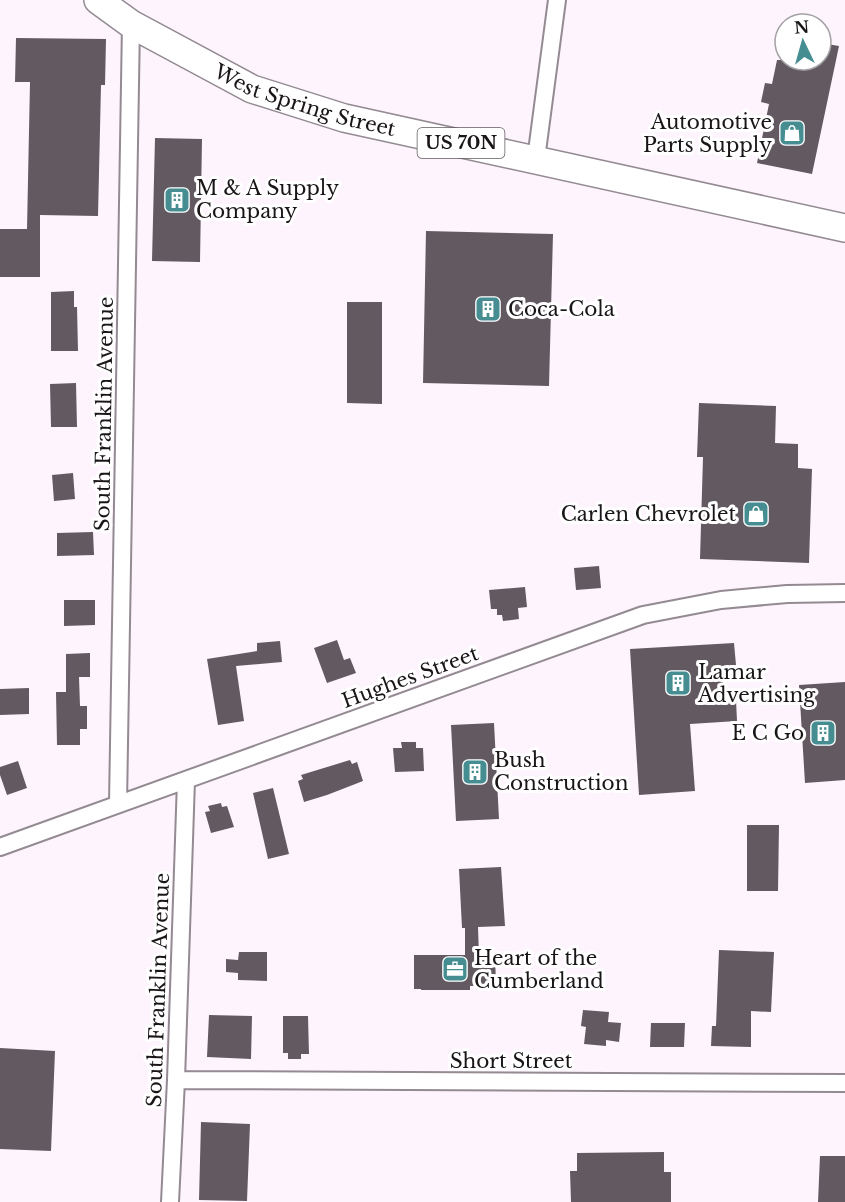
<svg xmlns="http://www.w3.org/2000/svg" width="845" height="1202" font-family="'Libre Baskerville',serif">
<rect width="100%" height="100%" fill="#fef4fd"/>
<path fill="#625961" d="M16,38L106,39L105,85H101L98,216L40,215V277H0V229H27L30,82H15Z
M821,43L839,46L812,174L757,163L769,104L761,102L765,83L772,84L777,60H821Z
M155,138L202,139L200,262L152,261Z
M426,231L553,234L549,386L423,383Z
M74,291V307H77L78,351H51V292Z
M347,302H382V404L347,403Z
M76,383L77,427H51L50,384Z
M699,403L776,406L775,443L798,444V468L812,469L809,563L700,559L703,457H697Z
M73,473L75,499L54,501L52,475Z
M93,532L94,555L57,556V533Z
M599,566L601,588L576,590L574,568Z
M525,587L527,607L518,608L519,619L503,621L502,615H497V609H491L489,590Z
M64,600H95V625L64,626Z
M337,640L344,660L350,658L356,673L327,683L314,648Z
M280,641L282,662L236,666L244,721L218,725L207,659L257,651V643Z
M734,643L736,665L722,666L724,701L736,700L737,721L690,724L695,791L639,795L630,649Z
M90,653V677H79L80,706H87V729H80V745H57L56,692H66V654Z
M845,682V780L805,783L799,685Z
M29,688V714L0,715V689Z
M494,723L499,819L456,821L451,725Z
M401,742H416V748H423L424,771L395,772L393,748H402Z
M350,760L352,764L357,762L363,781L327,795L304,802L298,781L303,779L301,775Z
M18,761L27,788L7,795L0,775V767Z
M273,788L289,854L268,859L253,793Z
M221,803L222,807L227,806L234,827L211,833L205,812L210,811L208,806Z
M747,825H779L778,891H747Z
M501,867L505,926L478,927L479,956L495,955L496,985L470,986V990H421V989H414V955H465V928H462L459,869Z
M719,950L774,952L771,1012L751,1011V1047L711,1046L712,1026H716Z
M239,952H267V981L238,980V973L226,972V959L238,960Z
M583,1010L609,1012L608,1022L621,1023L619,1042L606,1040V1046L584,1044L586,1027L581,1026Z
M209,1015L252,1016L251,1059L207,1057Z
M283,1016H308L309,1054H301V1059H288V1053H283Z
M651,1023H685L684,1047H650Z
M0,1048L55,1051L51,1151L0,1149Z
M201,1122L250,1124L247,1201L199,1200Z
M664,1152V1172H671V1202H571L570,1171H577V1153Z
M820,1156H845V1202H818Z"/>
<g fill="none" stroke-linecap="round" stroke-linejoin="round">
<g stroke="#938a92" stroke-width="20">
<path id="street" d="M536,159L557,0
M118,804L131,24
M0,847L643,615L721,600L787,594L845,593
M176,1080L845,1083
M170,1202L176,1080L186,780"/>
</g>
<g stroke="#938a92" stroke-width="30">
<g id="primary">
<path id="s1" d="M98,0L131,24L252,89L344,118L845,228"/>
</g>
</g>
<use href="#street" stroke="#fff" stroke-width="16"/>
<use href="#primary" stroke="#fff" stroke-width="27"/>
</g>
<defs>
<g id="shop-square" transform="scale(1.35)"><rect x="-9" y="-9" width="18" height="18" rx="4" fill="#458d90" stroke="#fff"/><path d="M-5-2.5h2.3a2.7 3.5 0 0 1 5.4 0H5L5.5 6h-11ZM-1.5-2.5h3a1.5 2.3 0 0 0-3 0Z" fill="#fff"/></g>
<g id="building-square" transform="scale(1.35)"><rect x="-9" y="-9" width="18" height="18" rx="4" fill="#458d90" stroke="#fff"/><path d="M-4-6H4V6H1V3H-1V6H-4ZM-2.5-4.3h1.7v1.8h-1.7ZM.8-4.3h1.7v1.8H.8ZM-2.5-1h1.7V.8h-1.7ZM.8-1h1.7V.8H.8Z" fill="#fff"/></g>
<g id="office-square" transform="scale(1.35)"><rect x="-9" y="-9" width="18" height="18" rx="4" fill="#458d90" stroke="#fff"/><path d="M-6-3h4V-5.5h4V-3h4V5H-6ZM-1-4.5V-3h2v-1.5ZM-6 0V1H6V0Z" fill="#fff"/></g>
</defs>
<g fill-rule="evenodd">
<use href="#shop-square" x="792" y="133"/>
<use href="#building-square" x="177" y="200"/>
<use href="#building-square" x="488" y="309"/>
<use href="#shop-square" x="756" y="514"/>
<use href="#building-square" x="678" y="683"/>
<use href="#building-square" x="823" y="733"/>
<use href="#building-square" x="475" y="772"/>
<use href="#office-square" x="455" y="969"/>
</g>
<g text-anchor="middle" stroke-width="6" stroke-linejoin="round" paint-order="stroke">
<rect fill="#fff" stroke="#5e5b5d" stroke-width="1.5" x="417.5" y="128" width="87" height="30" rx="4.5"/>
<g font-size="18" font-weight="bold" fill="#191518">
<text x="461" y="149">US 70N</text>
</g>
<g font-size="20" fill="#191518" stroke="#fff">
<text dy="7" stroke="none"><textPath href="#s1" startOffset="232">West Spring Street</textPath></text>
<text transform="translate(104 414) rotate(-89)" y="7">South Franklin Avenue</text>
<text transform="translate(410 677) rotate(-20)" y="7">Hughes Street</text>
<text transform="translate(158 990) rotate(-88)" y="7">South Franklin Avenue</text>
<text x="511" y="1068">Short Street</text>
</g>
<g font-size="20" fill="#191518" stroke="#fff" text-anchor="start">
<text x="772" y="129" text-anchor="end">Automotive<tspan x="772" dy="23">Parts Supply</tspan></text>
<text x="196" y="195">M &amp; A Supply<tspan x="196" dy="23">Company</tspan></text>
<text x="508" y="316">Coca-Cola</text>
<text x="736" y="521" text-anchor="end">Carlen Chevrolet</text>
<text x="698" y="679">Lamar<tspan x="698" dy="23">Advertising</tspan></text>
<text x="804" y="740" text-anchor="end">E C Go</text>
<text x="494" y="767">Bush<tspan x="494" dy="23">Construction</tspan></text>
<text x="474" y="965">Heart of the<tspan x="474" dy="23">Cumberland</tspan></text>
</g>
</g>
<g transform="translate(803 42) rotate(355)"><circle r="28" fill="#ffffff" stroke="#a3a1a3" stroke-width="1.5"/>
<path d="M0-4.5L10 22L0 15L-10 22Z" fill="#458d90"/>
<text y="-9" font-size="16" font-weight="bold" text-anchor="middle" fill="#191518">N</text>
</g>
</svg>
